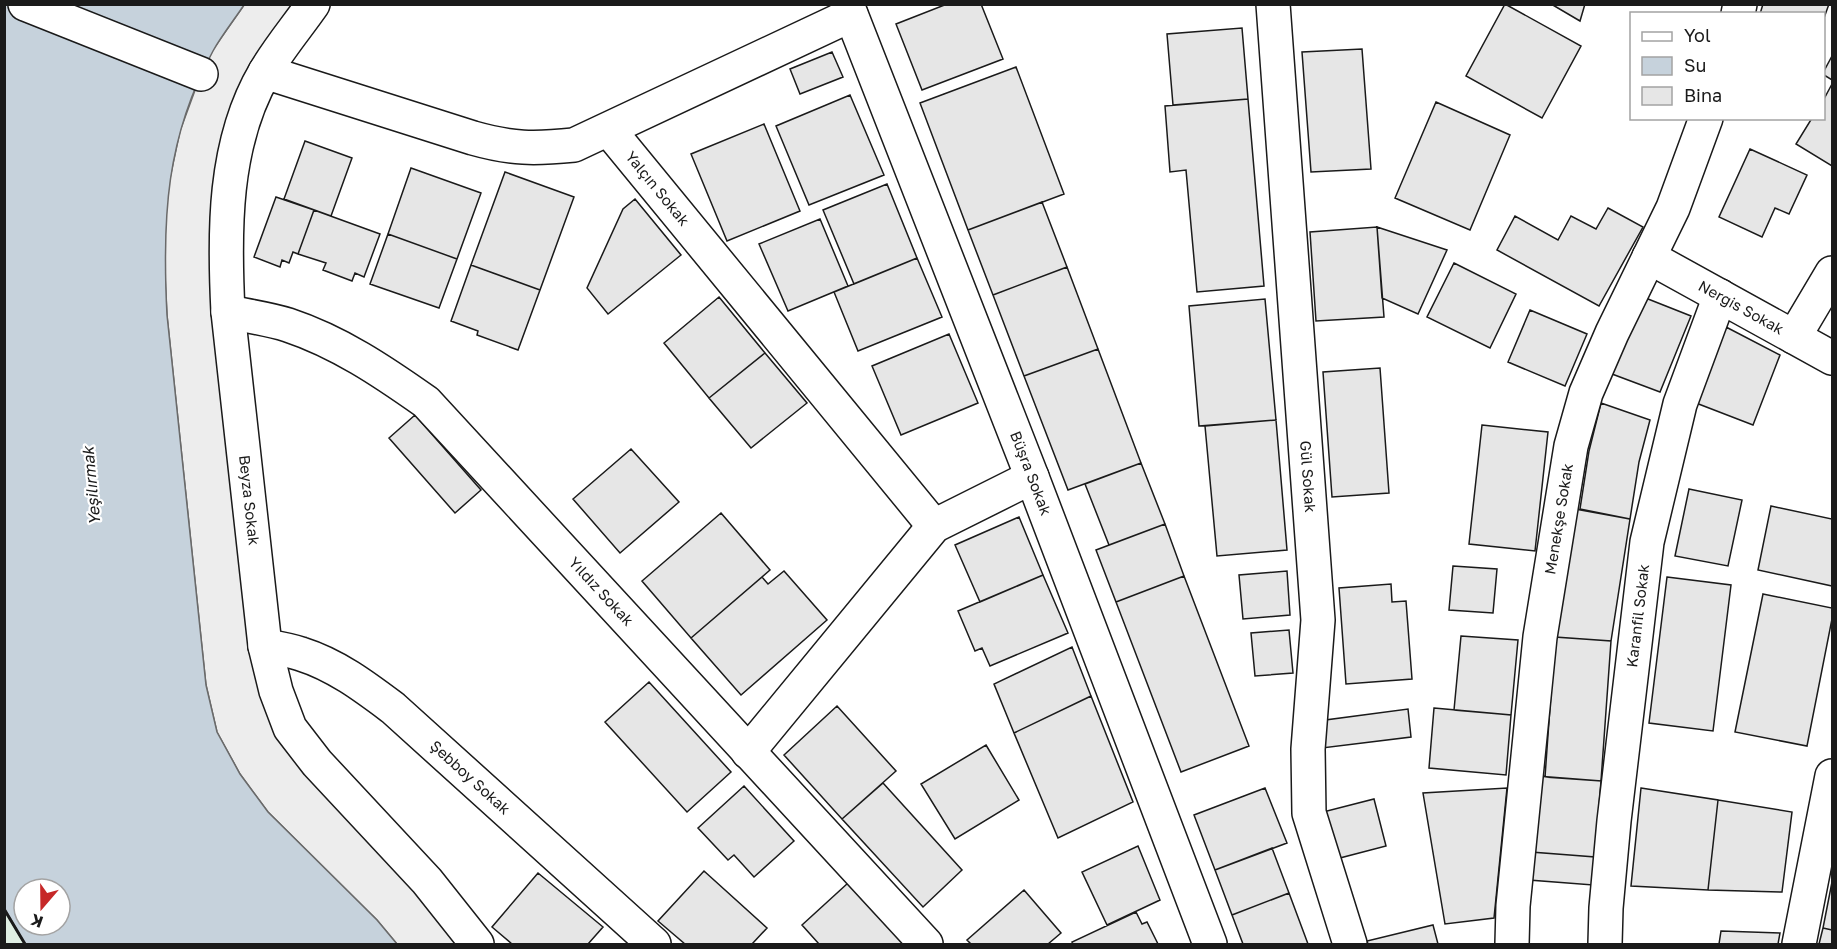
<svg xmlns="http://www.w3.org/2000/svg" width="1837" height="949" font-family="'Golos Text',sans-serif">
<rect width="100%" height="100%" fill="#fff"/>
<path fill="#e0efe3" stroke="#6a6a6a" stroke-width="1.5" d="M4,909L24,943L25,944H5Z"/>
<path fill="#ededed" stroke="#6a6a6a" stroke-width="1.5" d="M244,5H313L230,176L276,691L477,944H397L377,920L268,812L240,774L217,732L206,685L167,315L164,256L166,197L180,131L201,74L214,48Z"/>
<path fill="#c6d2dc" stroke="#6a6a6a" stroke-width="1.5" fill-rule="evenodd" d="M4,5H244C234,20 222,35 213,51C166,137 162,218 167,315L206,685L217,732L240,774L268,812L377,920L397,944H25L5,909ZM24,889H60V925H24Z"/>
<path fill="#e6e6e6" stroke="#1a1a1a" stroke-width="1.5" d="M947,4H981L1003,59L922,90L896,24Z
M1505,4L1581,46L1542,118L1466,76Z
M1551,4H1585L1580,21Z
M1763,4H1829L1824,18V14H1760Z
M1242,28L1248,99L1173,105L1167,34Z
M1362,49L1371,169L1311,172L1302,52Z
M832,52L843,77L800,94L790,69Z
M1832,56V80L1824,75V71Z
M1016,67L1064,194L968,230L920,103Z
M1832,84V166L1796,144L1812,118H1824V99Z
M850,95L884,175L809,205L776,126Z
M1248,99L1264,286L1197,292L1186,170L1170,172L1165,106Z
M1436,102L1510,135L1470,230L1395,198Z
M764,124L800,211L727,241L691,154Z
M305,141L352,158L331,216L284,199Z
M1750,149L1807,175L1789,214L1775,208L1762,237L1719,217Z
M411,168L481,193L457,259L388,234Z
M505,172L574,197L540,290L471,265Z
M887,184L917,258L854,284L823,210Z
M276,197L314,210L298,254L293,252L289,263L282,260L280,267L254,257Z
M635,199L681,255L608,314L587,288L623,209Z
M1042,202L1067,267L993,295L968,230Z
M1608,208L1643,227L1599,306L1497,250L1515,216L1558,240L1571,216L1596,229Z
M314,210L380,234L364,277L355,273L352,281L323,270L326,263L298,254Z
M820,219L848,286L788,311L759,244Z
M1377,227L1384,317L1316,321L1310,232Z
M1377,227L1447,250L1418,314L1382,298Z
M388,234L457,259L439,308L370,284Z
M917,258L942,317L858,351L834,292Z
M1454,263L1516,294L1490,348L1427,317Z
M471,265L540,290L518,350L477,335L478,331L451,321Z
M1067,267L1098,349L1024,376L993,295Z
M719,297L765,353L709,398L664,343Z
M1643,297L1691,316L1660,392L1612,374Z
M1265,299L1276,420L1199,426L1189,306Z
M1530,310L1587,334L1565,386L1508,362Z
M1726,327L1780,355L1753,425L1696,403Z
M949,334L978,403L901,435L872,366Z
M1098,349L1141,463L1068,490L1024,376Z
M765,353L807,403L751,448L709,398Z
M1380,368L1389,493L1332,497L1323,372Z
M1601,403L1650,420L1639,462L1630,519L1580,509L1589,451Z
M415,415L481,490L455,513L389,438Z
M1276,420L1287,550L1217,556L1205,426Z
M1482,425L1548,432L1535,551L1469,544Z
M631,449L679,502L620,553L573,499Z
M1141,463L1165,524L1109,545L1085,484Z
M1689,489L1742,500L1728,566L1675,556Z
M1771,506L1832,519V586L1758,570Z
M1575,509L1630,519L1611,641L1555,637Z
M721,513L770,570L691,638L642,581Z
M1019,517L1043,575L980,602L955,545Z
M1165,524L1184,576L1116,602L1096,550Z
M1453,566L1497,569L1493,613L1449,610Z
M784,571L827,620L741,695L691,638L762,577L768,584Z
M1287,571L1290,615L1243,619L1239,575Z
M1043,575L1068,633L990,666L982,648L975,651L958,611Z
M1184,576L1249,746L1181,772L1116,602Z
M1667,577L1731,585L1713,731L1649,723Z
M1391,584L1392,602L1406,601L1412,679L1346,684L1339,588Z
M1763,594L1832,608V619L1807,746L1735,732Z
M1289,630L1293,673L1255,676L1251,633Z
M1461,636L1518,640L1511,715L1454,710Z
M1555,637L1611,641L1601,781L1545,777Z
M1072,647L1091,696L1014,733L994,684Z
M649,682L731,772L687,812L605,722Z
M1091,696L1133,802L1058,838L1014,733Z
M837,706L896,771L842,819L784,755Z
M1434,708L1511,715L1506,775L1429,768Z
M1408,709L1411,737L1322,748L1318,721Z
M986,745L1019,800L955,839L921,784Z
M1537,776L1601,781L1595,857L1531,852Z
M883,783L962,870L923,907L842,819Z
M744,786L794,841L754,877L734,855L728,860L698,828Z
M1265,788L1287,843L1215,870L1194,815Z
M1507,788L1494,918L1445,924L1423,793Z
M1641,788L1718,800L1708,890L1631,886Z
M1374,799L1386,846L1336,859L1323,812Z
M1718,800L1792,812L1782,892L1708,890Z
M1138,846L1160,900L1107,925L1082,872Z
M1272,848L1289,893L1232,915L1215,870Z
M1531,852L1595,857L1593,885L1529,880Z
M704,871L767,928L752,944H685L658,921Z
M538,873L603,927L588,944H512L492,927Z
M1832,882V930L1823,928Z
M848,883L904,944H819L802,925Z
M1024,890L1061,933L1048,944H971L967,940Z
M1289,893L1308,944H1243L1232,915Z
M1136,912L1142,924L1147,922L1158,944H1073L1072,942Z
M1433,925L1438,944H1368L1367,941Z
M1823,928L1832,930V944H1819Z
M1721,931L1780,933L1778,944H1719Z"/>
<g fill="none" stroke-linecap="round" stroke-linejoin="round">
<g stroke="#1a1a1a" stroke-width="36">
<g id="street">
<path d="M25,4L201,74"/>
<path id="s1" d="M313,4C297,27 279,48 265,72C223,143 224,233 228,312L265,646L276,691L290,728L317,763L427,881L477,944"/>
<path id="s2" d="M847,4L1032,477L1210,944"/>
<path id="s3" d="M1273,4L1318,620L1308,749L1309,813L1350,944"/>
<path d="M1738,14L1740,4"/>
<path d="M265,72L473,138C512,149 534,149 574,145L851,15"/>
<path id="s4" d="M609,130L934,526"/>
<path id="s5" d="M1649,257L1832,358"/>
<path id="s6" d="M228,312C248,316 269,319 288,325C339,342 382,371 426,402L926,944"/>
<path d="M1794,337L1832,273"/>
<path id="s7" d="M265,646C277,648 290,650 301,654C336,665 365,687 393,708L654,944"/>
<path d="M748,752L934,526L1032,477"/>
<path id="s8" d="M1512,944L1513,906L1540,637L1571,446L1586,393L1612,333L1673,208L1706,118"/>
<path id="s9" d="M1605,944L1606,908L1614,821L1647,542L1680,404L1720,296"/>
<path d="M1799,944L1832,776"/>
</g>
</g>
<use href="#street" stroke="#fff" stroke-width="33"/>
<path stroke="#1a1a1a" stroke-width="3" d="M4,909L25,944"/>
</g>
<g text-anchor="middle" stroke-width="4.5" stroke-linejoin="round" paint-order="stroke">
<g font-size="15" fill="#1a1a1a" stroke="#fff">
<text dy="5" stroke="none"><textPath href="#s4" startOffset="76">Yalçın Sokak</textPath></text>
<text dy="5" stroke="none"><textPath href="#s5" startOffset="105">Nergis Sokak</textPath></text>
<text dy="5" stroke="none"><textPath href="#s2" startOffset="504">Büşra Sokak</textPath></text>
<text dy="5" stroke="none"><textPath href="#s3" startOffset="474">Gül Sokak</textPath></text>
<text dy="5" stroke="none"><textPath href="#s1" startOffset="519">Beyza Sokak</textPath></text>
<text dy="5" stroke="none"><textPath href="#s8" startOffset="428">Menekşe Sokak</textPath></text>
<text dy="5" stroke="none"><textPath href="#s6" startOffset="478">Yıldız Sokak</textPath></text>
<text dy="5" stroke="none"><textPath href="#s9" startOffset="330">Karanfil Sokak</textPath></text>
<text dy="5" stroke="none"><textPath href="#s7" startOffset="248">Şebboy Sokak</textPath></text>
</g>
<g font-size="16" font-style="italic" fill="#1a1a1a" stroke="#fff">
<text transform="translate(91 486) rotate(-95)" y="6">Yeşilırmak</text>
</g>
</g>
<rect width="1837" height="949" fill="none" stroke="#1a1a1a" stroke-width="12"/>
<rect x="1630" y="12" width="195" height="108" fill="#ffffff" stroke="#a3a3a3" stroke-width="1.5"/>
<rect x="1642" y="32" width="30" height="9" fill="#ffffff" stroke="#a3a3a3" stroke-width="1.5"/>
<text x="1684" y="42" font-size="18" fill="#1a1a1a">Yol</text>
<rect x="1642" y="57" width="30" height="18" fill="#c6d2dc" stroke="#a3a3a3" stroke-width="1.5"/>
<text x="1684" y="72" font-size="18" fill="#1a1a1a">Su</text>
<rect x="1642" y="87" width="30" height="18" fill="#e6e6e6" stroke="#a3a3a3" stroke-width="1.5"/>
<text x="1684" y="102" font-size="18" fill="#1a1a1a">Bina</text>
<g transform="translate(42 907) rotate(200)"><circle r="28" fill="#ffffff" stroke="#a3a3a3" stroke-width="1.5"/>
<path d="M0-4.5L10 22L0 15L-10 22Z" fill="#c62828"/>
<text y="-9" font-size="16" font-weight="bold" text-anchor="middle" fill="#1a1a1a">K</text>
</g>
</svg>
